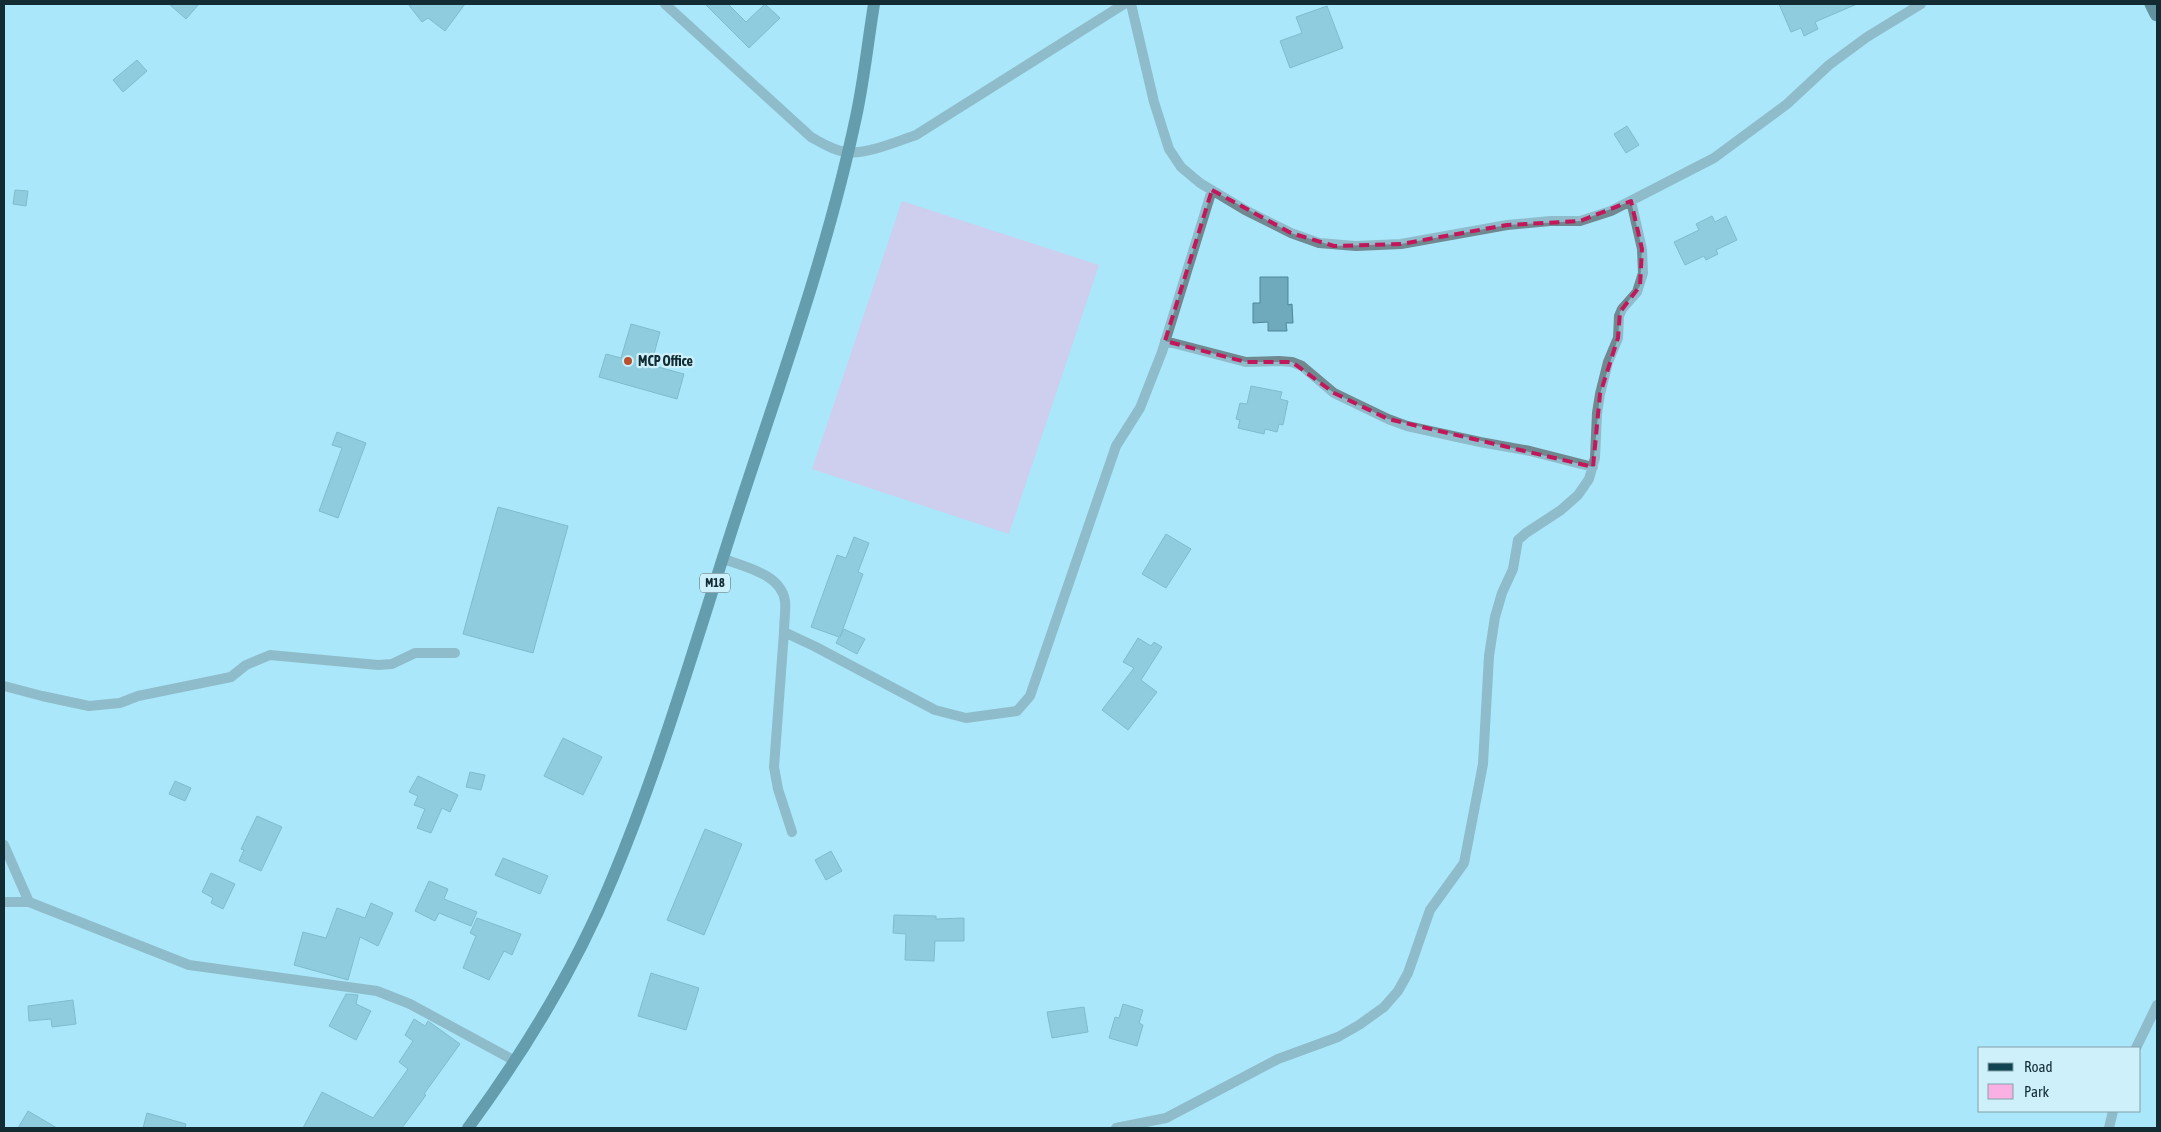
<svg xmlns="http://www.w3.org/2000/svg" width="2161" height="1132" font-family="'Asap Condensed',sans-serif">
<rect width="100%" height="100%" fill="#aae7fa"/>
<path fill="#fab0e2" d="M902,201L1099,265L1009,534L812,469Z"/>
<path fill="#6faabc" stroke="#4d8799" d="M169,4H199L186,19Z
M408,4H465L445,31L428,18L422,22Z
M705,4H728L746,22L765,4L780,18L749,48Z
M1779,4H1857L1815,22L1818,29L1804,36L1801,28L1791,32Z
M1327,6L1343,48L1290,68L1280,41L1302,33L1296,17Z
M137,60L147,71L123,92L113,80Z
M1627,126L1639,145L1626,153L1614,134Z
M15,190L28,191L26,206L13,204Z
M1712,216L1715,222L1726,216L1737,240L1716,250L1718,254L1706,260L1704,256L1685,265L1674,242L1699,230L1696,224Z
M1260,277H1288V305L1292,304L1293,323H1286L1287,331H1268V322L1253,323V303H1260Z
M631,324L660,332L651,365L684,374L677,399L599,377L606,354L621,358Z
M1251,386L1282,392L1280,399L1288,401L1283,425L1279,424L1277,432L1265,429L1264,434L1238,428L1240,420L1236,419L1240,403L1247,404Z
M337,432L366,443L338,518L319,511L342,448L332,445Z
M498,507L568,526L533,653L463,634Z
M1166,534L1191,549L1166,588L1142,574Z
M854,537L869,543L858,572L863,574L840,637L844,629L865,639L857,654L836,643L839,637L811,627L837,555L846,558Z
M1138,638L1151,646L1154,642L1162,647L1141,680L1157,692L1128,730L1102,710L1134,668L1123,662Z
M563,738L602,757L583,795L544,776Z
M470,772L485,775L481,790L466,787Z
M418,776L458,795L450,812L442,808L431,833L417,828L425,809L414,805L418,796L409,792Z
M175,781L191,788L185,801L169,794Z
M257,816L282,827L261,871L239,861L244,850L241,849Z
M705,829L742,844L704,935L667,920Z
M831,851L842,871L826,880L815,860Z
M503,858L548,876L540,894L495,875Z
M211,873L235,884L223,909L211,903L213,898L202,892Z
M429,881L448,889L444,899L477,912L471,926L439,913L435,921L415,911Z
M371,903L393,913L378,946L360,937L348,980L294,965L303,932L326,938L337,908L365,918Z
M894,915L936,916V919L964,918V941H935L934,961L905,960L906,934L893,933Z
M477,918L521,934L512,955L504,951L489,980L463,968L476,936L470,933Z
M651,973L699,988L686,1030L638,1016Z
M346,994L358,995L356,1004L371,1011L356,1040L329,1026Z
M73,1000L76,1024L52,1027L51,1019L29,1021L28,1006Z
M1123,1004L1143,1010L1139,1023L1143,1025L1137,1046L1109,1038L1115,1017L1119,1018Z
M1084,1007L1088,1032L1052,1038L1047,1012Z
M414,1019L425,1026L428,1021L460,1044L424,1094L426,1095L402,1128H303L322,1092L373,1118L408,1069L399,1062L413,1041L405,1035Z
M28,1111L57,1128H18Z
M147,1113L186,1124L185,1128H143Z"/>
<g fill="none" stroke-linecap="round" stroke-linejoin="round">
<path stroke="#708890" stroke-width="10" d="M665,4L811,137C822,143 834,151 847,152C866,155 898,141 916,135L1124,4
M1131,4L1154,102L1169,149L1181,167L1200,183L1245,210L1291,233L1319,243L1356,246L1401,244L1507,225L1550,221H1580L1611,211L1714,158L1787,104L1829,65L1867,37L1921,4
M1165,341L1246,362L1279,361L1292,362L1302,366L1334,393L1388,419L1407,426L1480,442L1530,451L1593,467
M724,559C745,567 781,574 785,601C786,610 784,622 784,632L814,646L935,710L966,718L1017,711L1030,696L1116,446L1140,408L1162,352L1212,190
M784,632L774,767L778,789L792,832
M4,686L42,696L89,706L120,703L138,696L231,677L246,665L270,655L378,665L392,664L415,653H455
M4,845L29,902L189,965L377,991L410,1004L515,1061
M4,902H29
M2136,1048L2157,1005
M1116,1128L1166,1118L1278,1059L1338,1037L1359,1025L1384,1007L1398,991L1408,973L1430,910L1464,863L1483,764L1489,656L1495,617L1502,593L1513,569L1518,540L1526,533L1561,510L1578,495L1589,479L1595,458L1597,413L1600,394L1608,362L1618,338L1619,316L1622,309L1637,292L1643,273L1642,249L1631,201
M2109,1128L2113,1111"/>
<path stroke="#114451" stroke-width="12" d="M468,1128C524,1052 577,965 613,877C662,760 697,637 736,517C779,385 827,254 856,117C864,80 868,41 874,4"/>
<path stroke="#0a2a33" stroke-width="15" d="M2152,4L2157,14"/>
</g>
<path d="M0 0H2161V1132H0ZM1212,190L1291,233L1334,246L1401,244L1507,225L1580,221L1631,201L1642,249L1640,286L1620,312L1618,338L1600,394L1593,467L1388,419L1334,393L1292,362H1246L1165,341Z" fill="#aae7fa" fill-opacity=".55" fill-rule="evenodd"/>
<path fill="none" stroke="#c2185b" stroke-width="4" stroke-dasharray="10 6" stroke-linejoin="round" d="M1212,190L1291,233L1334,246L1401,244L1507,225L1580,221L1631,201L1642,249L1640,286L1620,312L1618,338L1600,394L1593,467L1388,419L1334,393L1292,362H1246L1165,341Z"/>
<circle fill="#b9512c" stroke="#cdf0fb" stroke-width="2" cx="628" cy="361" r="5"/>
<g text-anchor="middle" stroke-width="4.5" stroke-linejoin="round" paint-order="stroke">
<rect fill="#cdf0fb" stroke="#4b676f" stroke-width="1" x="700" y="573.5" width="30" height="19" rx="4"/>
<g font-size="12" font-weight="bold" fill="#132c33">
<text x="715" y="587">M18</text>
</g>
<g font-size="14" font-weight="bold" fill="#132c33" stroke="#cdf0fb" text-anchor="start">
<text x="638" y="366">MCP Office</text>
</g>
</g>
<rect width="2161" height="1132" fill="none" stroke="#132c33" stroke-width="10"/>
<rect x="1978" y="1047" width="162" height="65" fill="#cdf0fb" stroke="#83a2ab"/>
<rect x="1988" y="1063" width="25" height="8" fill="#114451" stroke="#83a2ab"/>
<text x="2024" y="1072" font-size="15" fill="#132c33">Road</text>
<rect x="1988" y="1084" width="25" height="15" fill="#fab0e2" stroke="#83a2ab"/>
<text x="2024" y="1097" font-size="15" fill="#132c33">Park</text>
</svg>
